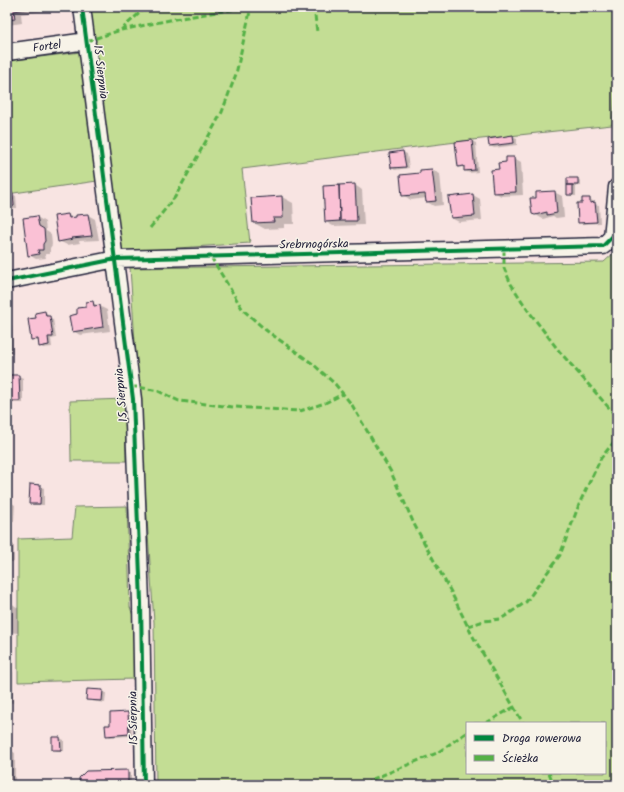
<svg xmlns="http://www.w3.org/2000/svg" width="624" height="792" font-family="Kalam,sans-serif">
<rect width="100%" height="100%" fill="#f8e4e2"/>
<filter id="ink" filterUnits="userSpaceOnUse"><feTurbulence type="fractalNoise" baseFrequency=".025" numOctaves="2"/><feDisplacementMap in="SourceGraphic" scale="8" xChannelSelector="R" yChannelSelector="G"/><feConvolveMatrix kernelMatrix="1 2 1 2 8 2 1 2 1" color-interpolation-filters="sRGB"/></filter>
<g filter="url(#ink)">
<path fill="#c3dd94" stroke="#728068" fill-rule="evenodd" d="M89,7H617V85L612,125L472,140L242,169L250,243L120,252Z
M81,52L97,181L7,194V61Z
M617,250V785H156L154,622L130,268L604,262ZM467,723H605V773H467Z
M125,399L126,461H71L70,401Z
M127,506L130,607L134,619V679L18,682V539L72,537L75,507Z"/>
<path fill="#0003" d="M7,7H53L54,10L21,14L22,23L8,25Z
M513,136L517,138V145L494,148L490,146Z
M472,141L476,143L478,172L469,173L465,171V168L459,166L456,143Z
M403,152L407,154L409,168L395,170L392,168L390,154Z
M514,158L521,162L523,195L501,196L494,192L500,170Z
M432,170L440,174L443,205L434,206L427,202V198L411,200L403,195L421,174V171Z
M568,179H577L581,181V186H576V196H572L568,195Z
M355,185L362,190L364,225L333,226L326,222Z
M554,192L562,196L564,217L556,218L553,216L543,219L532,213L537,198Z
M13,194L16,196L17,208H12V214H8L7,195Z
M473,195L480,199L482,220L459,222L451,218Z
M282,197L293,203L294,224H284V228L265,229L254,223Z
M590,199L593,201V204L599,205L600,223L582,224L579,222L583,204Z
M68,215L74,218L88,215L95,219L99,240L79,241L80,243L67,245L59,241Z
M37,217L45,222L46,231L51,234L52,245L50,248V254H45L46,258L36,259L29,255Z
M93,303L107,310L110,331L80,335L73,331L78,315Z
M45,312L48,314V317L53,319L56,338L51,339L52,347L43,348L40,346L39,341H35L32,339L37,318Z
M7,322L12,325L13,354H7Z
M8,376H19L23,378V403H11L8,401Z
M41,486L44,488V505H33L30,503Z
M7,500L15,505L14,521H7Z
M7,541L14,545V562H7Z
M7,603H11L18,608V633L7,632Z
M7,669L13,672V703L7,702Z
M103,691L106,693L105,703L91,701L88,700Z
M128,713L131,715L132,736L110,737L106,735Z
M53,738H60L64,740V751H57L53,749Z
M7,748L15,753V785H7Z
M127,771L131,773V785H81Z"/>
<path fill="#fac1d5" stroke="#22223b" d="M7,7H40L14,11L15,19L7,20Z
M513,135L514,143L489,146L488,139Z
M472,140L475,170L464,171V166L458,167L455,142Z
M403,151L406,167L391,168L389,153Z
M506,157H514L516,192L493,193L491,170L499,169L498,163L506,162Z
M432,169L436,201L426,202L425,194L402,196L400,175L420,173V170Z
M567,178H578V185H567Z
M355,184L357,221H340L339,185Z
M339,185L340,221L325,222L323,186Z
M567,185H573V195H567Z
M555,191L557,213L547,215V212L535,215L532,214L530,198H536V192Z
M13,193L14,206L9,207V212L7,213V194Z
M473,194L475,216L451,218L448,197Z
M282,196L283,218H273L274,222L253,223L251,198Z
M582,198H590V203L595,202L597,222L578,223L577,203H582Z
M68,214L69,218L76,217V215L88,214L92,236L72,238L73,239L58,242L54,216Z
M37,216L39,226L44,229L45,241L43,244V250H38L39,254L28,256L23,218Z
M93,301L94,306L100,305L103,327L72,332L69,316L77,314V308L86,307V302Z
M45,311L46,316H50L53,337H48L49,345L39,347L38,339L31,340L28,319L36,318L35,313Z
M7,375H19L20,401H7Z
M30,484L41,485L40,504H29Z
M7,602H11V629H7Z
M87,689L103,690L102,701L86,700Z
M128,712L129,734L106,736L105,725H110V713Z
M52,737H60L61,750H52Z
M7,747H8V785H7Z
M128,770V785H80L79,778L86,771Z"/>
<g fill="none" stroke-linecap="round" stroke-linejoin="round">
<g stroke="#22223b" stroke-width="19">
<path id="street" d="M82,7L133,399L141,602L144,785
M7,52L87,41
M612,237L617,187
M7,281L116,259L603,246L617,232"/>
</g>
<use href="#street" stroke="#f7f3e8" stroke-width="16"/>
<path stroke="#55b146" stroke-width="3" stroke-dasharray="6 3" stroke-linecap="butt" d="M314,7L317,32
M121,30L175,19L248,7
M87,41L121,30L146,7
M150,228L175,197L222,112L236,74L251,7
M504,249V268L511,284L527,309L559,351L617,417
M211,257L243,310L267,331L313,364L335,384L352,405L391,472L414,524L451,592L471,633L523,723
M131,387H138L158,391L179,401L234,407L300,411L325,403L343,394
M468,626L484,621L501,619L526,602L560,555L580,502L601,458L617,438
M486,723L514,707
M549,773L554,785
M365,785L373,779L437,753L467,732"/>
<g stroke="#f7f3e8" stroke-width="6">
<path id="cycleway" d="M82,7L133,399L141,602L144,785
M7,281L116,259L603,246L617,232"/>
</g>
<use href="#cycleway" stroke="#00873e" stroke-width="4"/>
</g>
</g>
<g text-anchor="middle" stroke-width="3" stroke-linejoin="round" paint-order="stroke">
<g font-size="12" fill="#22223b" stroke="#f7f3e8">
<text transform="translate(47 46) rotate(-8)" y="4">Fortel</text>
<text transform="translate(101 72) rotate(83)" y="4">15 Sierpnia</text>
<text transform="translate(314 244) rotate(-1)" y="4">Srebrnogórska</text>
<text transform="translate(121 395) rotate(-95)" y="4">15 Sierpnia</text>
<text transform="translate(133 718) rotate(-91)" y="4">15 Sierpnia</text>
</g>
</g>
<rect width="624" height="792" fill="none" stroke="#f7f3e8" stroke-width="24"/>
<rect x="12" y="12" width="600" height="768" fill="none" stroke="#22223b" stroke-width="1.5" filter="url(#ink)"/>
<rect x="466" y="722" width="140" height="52" fill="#f7f3e8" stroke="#a29fa3"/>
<rect x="474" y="735" width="20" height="6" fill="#00873e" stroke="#a29fa3"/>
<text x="502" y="742" font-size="12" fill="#22223b">Droga rowerowa</text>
<rect x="474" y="755" width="20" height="6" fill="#55b146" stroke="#a29fa3"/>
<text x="502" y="762" font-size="12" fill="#22223b">Ścieżka</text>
</svg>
